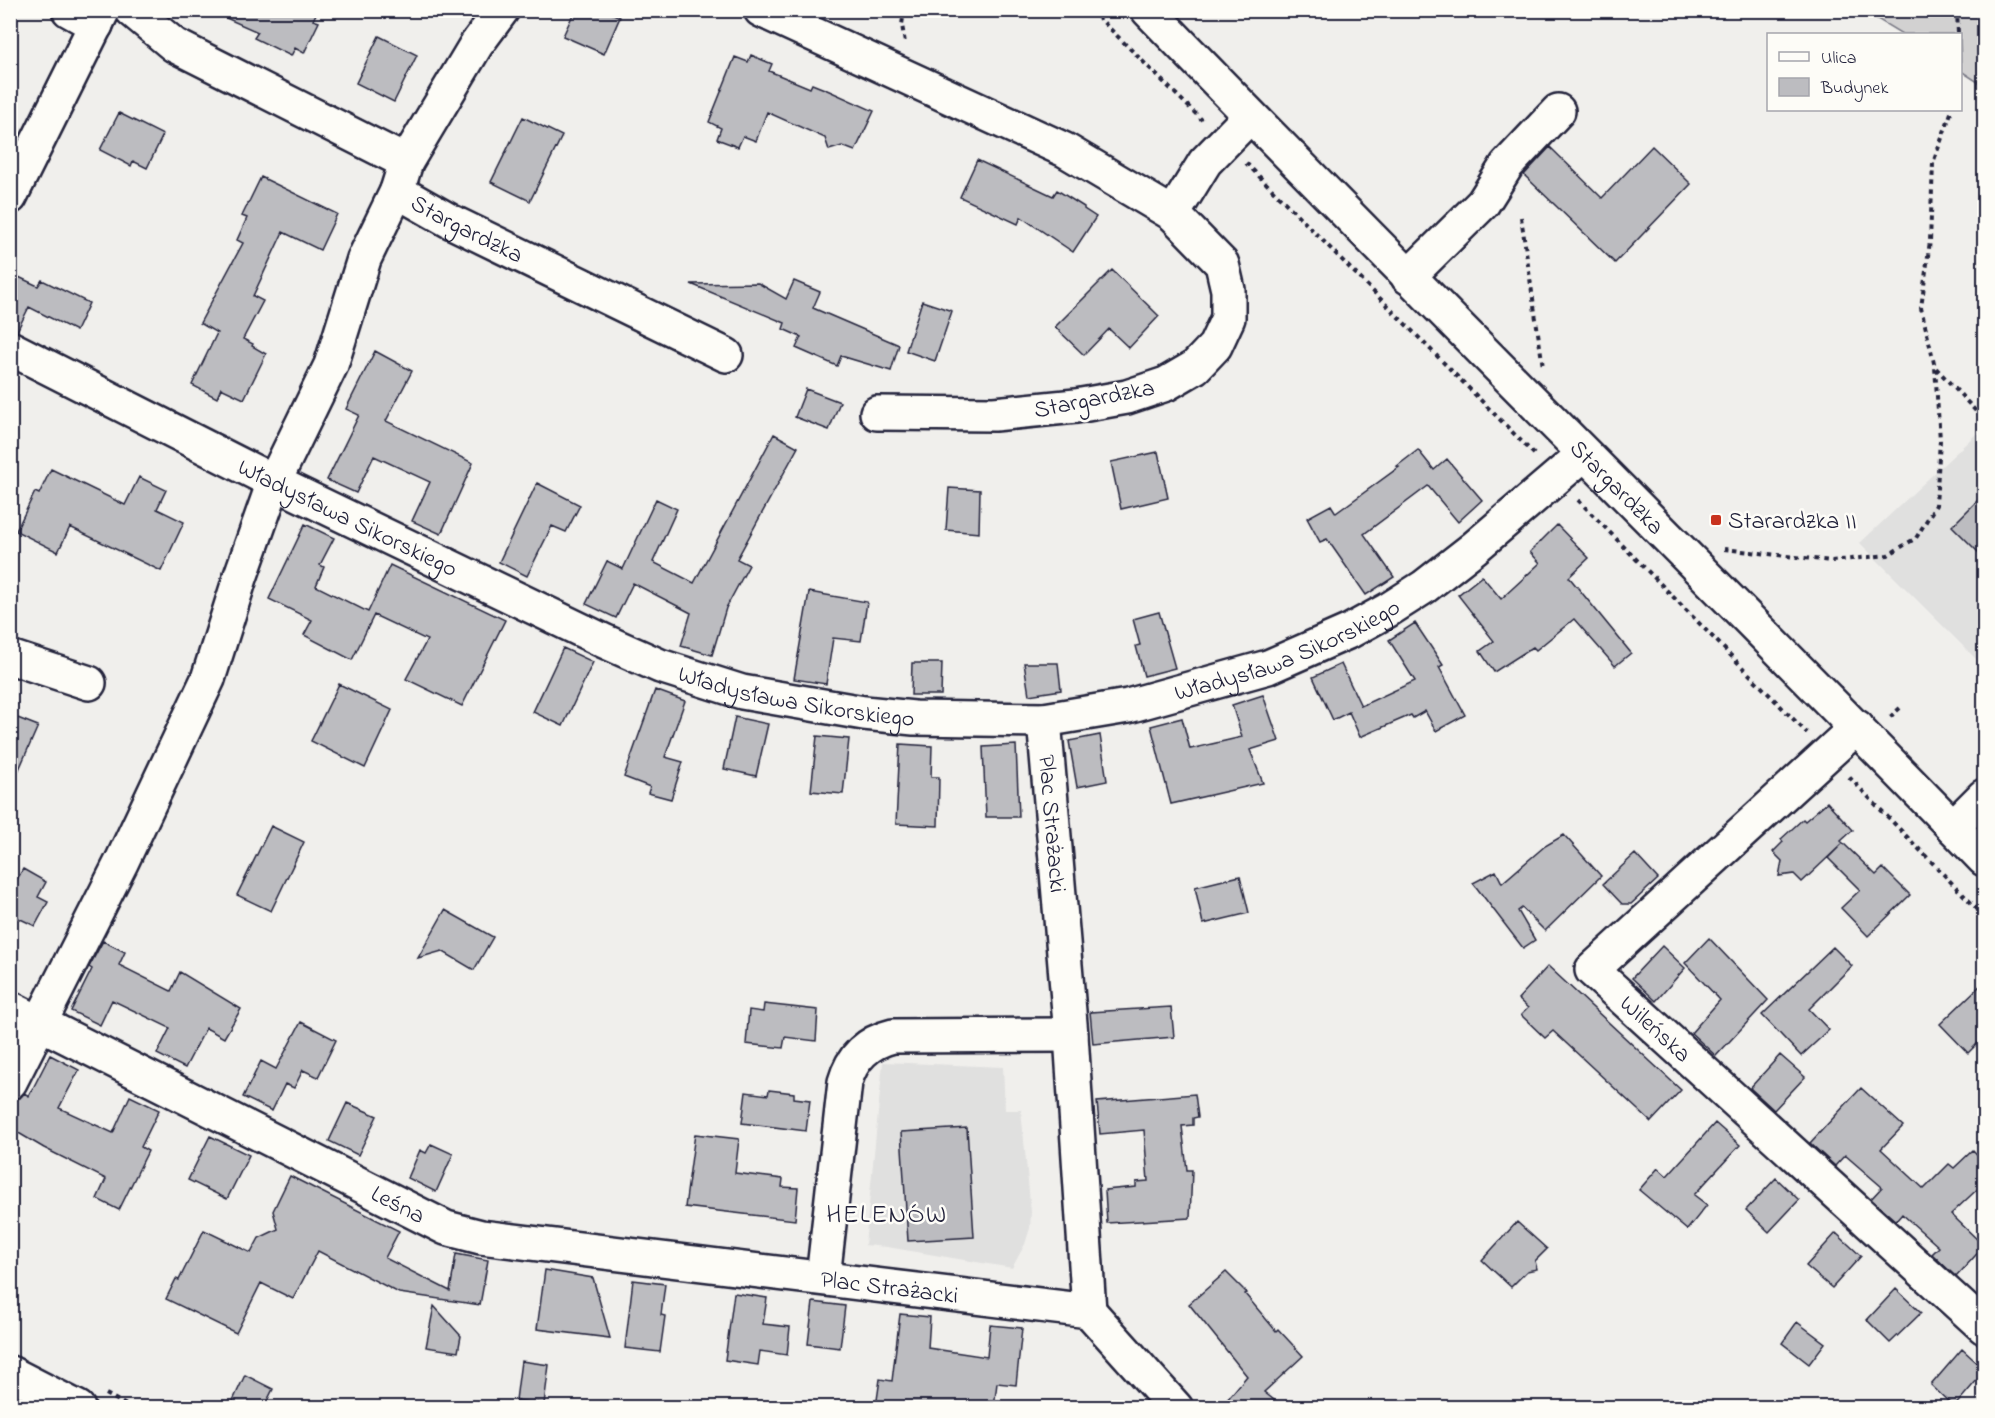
<svg xmlns="http://www.w3.org/2000/svg" width="1995" height="1418" font-family="'Indie Flower',sans-serif">
<rect width="100%" height="100%" fill="#f0efec"/>
<filter id="ink" filterUnits="userSpaceOnUse"><feTurbulence type="fractalNoise" baseFrequency=".0167" numOctaves="2"/><feDisplacementMap in="SourceGraphic" scale="12" xChannelSelector="R" yChannelSelector="G"/><feConvolveMatrix kernelMatrix="1 2 1 2 8 2 1 2 1" color-interpolation-filters="sRGB"/></filter>
<g filter="url(#ink)">
<path fill="#e0e0df" d="M1976,434H1984V667L1860,543Z
M883,1062L1003,1067L1005,1110H1021L1031,1212L1030,1228L1025,1244L1012,1268L887,1247L865,1245Z"/>
<path fill="#d2d1d1" stroke="#7a7a86" stroke-width="1.5" d="M1864,11H1984V86L1961,71L1960,34H1902Z"/>
<path fill="#bcbcc0" stroke="#22223b" stroke-width="1.5" d="M208,10H318L313,20L319,22L304,53L295,48L291,56L254,38L258,32Z
M575,10H605L620,17L604,54L563,36Z
M379,36L417,55L394,102L356,83Z
M751,55L772,64L769,71L810,88L812,84L827,90L874,111L855,151L842,146L829,150L825,138L767,112L756,141L743,136L738,147L717,139L721,128L709,122L735,57L748,62Z
M119,113L163,135L147,168L133,161L131,166L100,150Z
M523,117L562,136L530,201L491,182Z
M1652,146L1691,184L1615,263L1524,175L1550,147L1602,198Z
M977,160L1053,196L1057,190L1084,207V209L1096,217L1073,252L1021,217L1018,224L960,197Z
M261,177L337,214L320,250L283,232L253,296L263,301L243,339L253,344L252,346L266,354L244,399L221,388L217,398L192,385L217,333L200,323L243,243L237,240L247,218L242,216Z
M1112,270L1159,316L1129,348L1109,329L1084,355L1055,327Z
M10,273L38,286L42,280L89,303L76,331L29,307L17,331L10,330Z
M794,281L820,292L813,308L899,345L891,371L841,356L837,366L796,348L801,337L783,329L785,323L691,284L758,283L786,299Z
M922,301L952,311L935,361L906,351Z
M375,351L412,371L386,421L473,463L441,534L412,521L430,482L374,456L356,493L327,480L359,415L346,409Z
M806,389L840,402L829,430L795,417Z
M774,434L798,447L737,559L749,565L726,608L712,655L681,646L691,613L633,583L616,618L586,604L607,561L623,569L656,499L677,509L653,562L694,583Z
M1418,450L1434,470L1447,459L1482,500L1458,522L1428,486L1364,534L1394,577L1366,595L1327,539L1320,542L1307,518L1331,505L1336,513L1399,467L1397,466Z
M1158,452L1168,498L1121,509L1111,462Z
M51,469L125,505L139,477L166,490L157,509L184,522L161,571L70,527L58,552L16,531L35,492L39,494Z
M537,483L580,505L566,532L552,526L527,576L499,562Z
M949,488L980,490L979,533L946,530Z
M1984,494V558L1952,526Z
M305,524L334,538L320,565L324,567L316,586L368,612L390,565L505,620L462,706L406,679L427,640L374,615L352,660L304,635L312,620L269,599Z
M1557,525L1589,558L1569,577L1631,653L1615,666L1574,619L1536,650L1533,647L1494,672L1480,651L1494,641L1458,595L1482,576L1501,599L1540,563L1530,552Z
M809,592L867,602L861,641L833,638L826,684L794,679Z
M1159,612L1175,668L1144,676L1136,646L1140,645L1133,619Z
M1415,623L1443,665L1439,667L1465,715L1436,731L1425,711L1413,718L1411,715L1360,737L1349,712L1333,720L1313,677L1341,664L1361,706L1415,681L1389,640Z
M563,648L593,662L563,726L533,712Z
M912,663H942L941,695H911Z
M1024,663H1058L1061,690L1029,695Z
M339,684L392,710L365,768L311,741Z
M655,690L685,701L665,757L683,762L671,799L648,793L650,787L624,777Z
M1263,695L1279,741L1250,750L1263,783L1171,804L1151,726L1182,718L1190,749L1242,737L1232,705Z
M10,715L38,726L10,790Z
M735,717L768,724L756,776L724,769Z
M1100,735L1107,781L1077,787L1069,741Z
M817,736L849,739L843,794L811,791Z
M900,744L932,746L931,777H939L938,826L896,824Z
M1016,745L1019,817H986L983,747Z
M1827,802L1853,830L1841,841L1876,875L1883,868L1910,895L1868,936L1841,908L1860,890L1828,858L1842,844L1802,882L1794,874L1779,876L1782,861L1773,852L1783,842L1781,839L1803,819L1805,821Z
M271,826L304,842L271,911L237,895Z
M1564,835L1601,876L1545,931L1522,908L1518,911L1535,940L1523,948L1473,883L1496,871L1502,883L1545,846Z
M1635,854L1658,879L1631,904H1622L1603,884Z
M23,869L46,882L38,897L48,902L35,926L10,914V891Z
M1240,876L1249,913L1203,924L1195,887Z
M445,910L493,937L474,970L442,951L418,958Z
M1709,938L1768,1000L1716,1056L1691,1033L1720,1000L1685,963Z
M103,941L125,952L119,965L171,991L180,972L241,1009L224,1038L206,1028L185,1068L157,1054L170,1028L112,1000L100,1025L71,1011L92,969L89,967Z
M1662,946L1685,968L1656,1001L1632,978Z
M1833,947L1852,966L1809,1009L1829,1030L1801,1056L1762,1015Z
M1548,966L1681,1090L1651,1122L1553,1031L1545,1038L1521,1015L1528,1008L1518,999Z
M1984,982V1037L1968,1053L1940,1024Z
M764,1004L818,1010L816,1041L785,1037L783,1048L746,1044L749,1010L763,1012Z
M1171,1007L1174,1037L1093,1044L1090,1012Z
M301,1022L336,1040L318,1077L303,1070L294,1088L285,1084L272,1111L243,1097L261,1061L276,1069Z
M50,1055L79,1070L59,1108L113,1133L130,1096L159,1110L141,1147L148,1151L119,1210L97,1199L106,1179L44,1148L10,1128V1104L12,1100L20,1098L24,1093L29,1096Z
M1780,1055L1805,1077L1774,1110L1750,1088Z
M1861,1088L1903,1126L1881,1149L1924,1189L1949,1164L1954,1168L1973,1150L1984,1162V1183L1951,1214L1984,1246L1956,1277L1932,1254L1939,1247L1902,1214L1896,1221L1871,1199L1882,1187L1845,1155L1835,1166L1810,1143Z
M769,1090L794,1093V1098L810,1100L806,1131L742,1123L746,1092L768,1095Z
M1195,1094L1198,1117L1193,1118V1125L1182,1126L1187,1170H1192L1190,1218L1107,1223L1105,1190L1136,1187V1182L1148,1181L1144,1130L1100,1134L1097,1102Z
M347,1103L377,1116L358,1155L329,1141Z
M1715,1123L1740,1145L1694,1195L1707,1205L1687,1230L1639,1190L1658,1168L1667,1176Z
M967,1128L974,1237L908,1241L901,1132Z
M695,1134L739,1139L735,1173L783,1179L782,1187L798,1188L795,1220L685,1207Z
M210,1136L249,1155L227,1199L188,1180Z
M431,1144L453,1154L436,1192L408,1178L420,1150L426,1153Z
M290,1176L399,1231L385,1258L450,1291L456,1254L488,1260L480,1305L399,1293L318,1251L293,1299L261,1283L236,1333L166,1299L176,1279L179,1280L204,1230L251,1253L259,1238L278,1229L273,1211Z
M1776,1178L1799,1200L1769,1232L1746,1210Z
M1517,1222L1547,1249L1535,1261L1537,1269L1527,1271L1511,1287L1482,1260Z
M1836,1233L1861,1256L1832,1288L1806,1266Z
M545,1270L593,1278L610,1338L537,1329Z
M1226,1272L1247,1293L1245,1294L1276,1331L1278,1329L1303,1356L1264,1392L1283,1407H1221L1247,1376L1189,1304Z
M633,1280L665,1284L661,1315L665,1316L660,1352L625,1348Z
M1896,1289L1921,1313L1890,1343L1867,1320Z
M734,1293L767,1298L763,1324L790,1327L787,1355L760,1351L758,1365L725,1360Z
M813,1302L845,1306L840,1348L808,1344Z
M434,1306L461,1336L458,1352L426,1347Z
M900,1314L930,1317L928,1348L987,1357L990,1325L1022,1328L1016,1385L997,1383L994,1407H876L880,1379L892,1381Z
M1797,1322L1825,1343L1809,1364L1782,1343Z
M1962,1349L1984,1369V1372L1954,1407L1931,1385Z
M521,1361L549,1365L544,1404L516,1400Z
M245,1375L273,1389L264,1407H230Z"/>
<g fill="none" stroke-linecap="round" stroke-linejoin="round">
<g stroke="#22223b" stroke-width="38">
<g id="minor">
<path d="M69,10L96,25"/>
<path d="M132,10L174,45L406,162"/>
<path id="s1" d="M502,10L476,45L406,162L397,191L450,221L726,355"/>
<path d="M761,10L1065,150L1173,214L1222,264L1228,290V318L1215,346L1195,367L1166,384L1127,397L1076,406L994,414L877,413"/>
<path id="s2" d="M1148,10C1424,296 1708,574 1984,859"/>
<path d="M10,197L103,10"/>
<path d="M1173,214L1205,162L1250,116"/>
<path d="M1408,277L1483,203L1507,165L1558,111"/>
<path id="s3" d="M10,348L274,482L604,641L660,666L742,692L864,713L914,718L1044,720L1128,706L1268,667L1350,631L1388,610L1424,587L1474,548L1584,454"/>
<path d="M10,657L89,683"/>
<path id="s4" d="M1044,720L1071,1035L1089,1311"/>
<path id="s5" d="M1857,727L1592,970L1984,1327"/>
<path d="M1953,827L1984,796"/>
<path id="s6" d="M10,1008L446,1228L481,1237L1089,1311"/>
<path d="M10,1082L122,861L208,679L240,578L274,482L331,365L364,259L397,191"/>
<path d="M823,1278L845,1082C852,1057 868,1042 893,1036L1071,1035"/>
<path d="M1089,1311L1176,1408"/>
<path d="M10,1373L78,1408"/>
</g>
</g>
<path stroke="#22223b" stroke-width="4" stroke-dasharray="4.5 4.5" stroke-linecap="butt" d="M904,10L902,25L905,43
M1091,10L1202,120
M1957,10L1958,34
M1960,79V84
M1246,163L1536,456
M1521,217L1543,367
M1936,368L1984,420
M1578,500L1807,733
M1724,549L1832,561L1888,555L1916,538L1936,505L1940,440L1935,367L1921,308L1930,241L1933,163L1952,110
M1890,717L1900,708
M1849,777L1984,916
M106,1394L132,1408"/>
<use href="#minor" stroke="#fdfcf7" stroke-width="33"/>
</g>
</g>
<rect fill="#c8321e" stroke="#fdfcf7" stroke-width="2" x="1710" y="514" width="12" height="12" rx="3"/>
<g text-anchor="middle" stroke-width="5" stroke-linejoin="round" paint-order="stroke">
<g font-size="24" fill="#22223b" stroke="#fdfcf7">
<text dy="8" stroke="none"><textPath href="#s1" startOffset="290">Stargardzka</textPath></text>
<text transform="translate(1094 398) rotate(-11)" y="8">Stargardzka</text>
<text dy="8" stroke="none"><textPath href="#s2" startOffset="669">Stargardzka</textPath></text>
<text dy="8" stroke="none"><textPath href="#s3" startOffset="378">Władysława Sikorskiego</textPath></text>
<text dy="8" stroke="none"><textPath href="#s3" startOffset="1368">Władysława Sikorskiego</textPath></text>
<text dy="8" stroke="none"><textPath href="#s3" startOffset="864">Władysława Sikorskiego</textPath></text>
<text dy="8" stroke="none"><textPath href="#s4" startOffset="104">Plac Strażacki</textPath></text>
<text dy="8" stroke="none"><textPath href="#s5" startOffset="446">Wileńska</textPath></text>
<text dy="8" stroke="none"><textPath href="#s6" startOffset="435">Leśna</textPath></text>
<text dy="8" stroke="none"><textPath href="#s6" startOffset="936">Plac Strażacki</textPath></text>
</g>
<g font-size="24" fill="#22223b" stroke="#fdfcf7" text-anchor="start">
<text x="1728" y="528">Starardzka II</text>
</g>
<g font-size="26" letter-spacing="1.5" fill="#22223b" stroke="#fdfcf7">
<text x="887" y="1222">HELENÓW</text>
</g>
</g>
<rect width="1995" height="1418" fill="none" stroke="#fdfcf7" stroke-width="36"/>
<rect x="18" y="18" width="1959" height="1382" fill="none" stroke="#22223b" stroke-width="2" filter="url(#ink)"/>
<rect x="1767" y="33" width="195" height="78" fill="#fdfcf7" stroke="#a5a5ac" stroke-width="1.5"/>
<rect x="1779" y="52" width="30" height="9" fill="#fdfcf7" stroke="#a5a5ac" stroke-width="1.5"/>
<text x="1821" y="63" font-size="18" fill="#22223b">Ulica</text>
<rect x="1779" y="78" width="30" height="18" fill="#bcbcc0" stroke="#a5a5ac" stroke-width="1.5"/>
<text x="1821" y="93" font-size="18" fill="#22223b">Budynek</text>
</svg>
